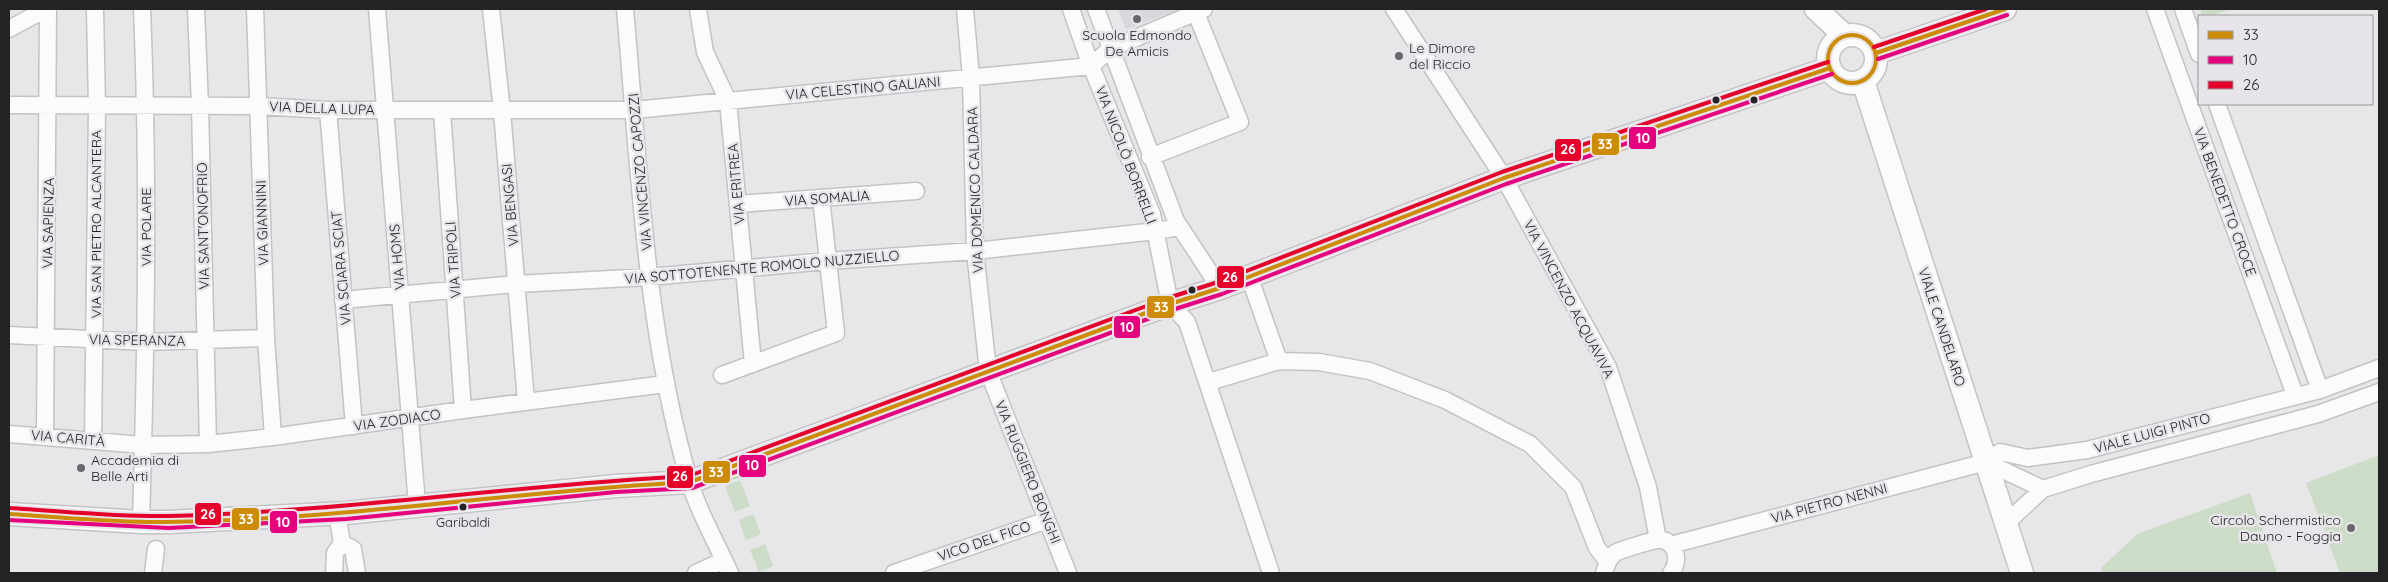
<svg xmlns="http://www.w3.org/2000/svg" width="2388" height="582" font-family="Quicksand,sans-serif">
<rect width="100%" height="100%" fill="#e7e6e9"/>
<path fill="#dad6de" d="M1118,9H1180L1126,29Z"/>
<path fill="#cddcc6" d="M2200,9H2231L2210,16H2202Z
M2379,455V573H2340L2306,483Z
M740,480L750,506L735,512L725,486Z
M2250,493L2277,573H2103L2101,568L2137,534Z
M753,514L761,534L746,540L739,520Z
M765,544L773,566L759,572L750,550Z"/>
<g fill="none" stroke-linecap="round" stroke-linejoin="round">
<g stroke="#c3c3c4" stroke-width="19">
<path id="street" d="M196,9L200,106L208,444
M255,9L266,338L273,437
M377,9L417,505
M491,9L502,111L526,401
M625,9C639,166 645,327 689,480C698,512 717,543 730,573
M698,9L705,52L728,101L753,364
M965,9L971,78L975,251L988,371L1068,573
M1071,9L1091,66L1152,214L1170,304L1187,322L1271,573
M1096,9L1176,221L1220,288
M1394,9L1504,178L1608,367L1648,487L1658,540
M2155,9L2295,395
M2183,9L2199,54
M9,29L46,9
M2217,104L2320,390
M9,105L259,106L328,110H634L1091,66L1110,49L1204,9
M328,110L354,426
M442,111L463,410
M1150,157L1240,122L1196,13
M738,204L916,191
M1249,276L1279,361L1319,362L1370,371L1445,400L1530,444L1573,487L1597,548L1608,562
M343,300L516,284L649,277L827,261L975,251L1156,231L1179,227
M9,335L146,342L266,338
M722,375L836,333L821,198
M1209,382L1279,361
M9,434L143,445L208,444L273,437L463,410L665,384
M45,437L48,9
M93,440L97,107L95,9
M1986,462L2043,489
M141,522C146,351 149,180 142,9
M2006,523L2043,489L2091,474L2318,414L2379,392
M342,543L353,549L357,573
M1671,545L1986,462L2000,452L2028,458L2087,450L2320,390L2379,368
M153,573L156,549
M334,573L335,553L342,543L337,513
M696,573L724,560
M894,573L1047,520
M1604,573C1606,566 1609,557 1615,553C1620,550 1650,541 1657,540C1676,538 1681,561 1671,573"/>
</g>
<g stroke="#c3c3c4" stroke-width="25">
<path id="secondary" d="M1816,9L1845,36
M1828 59a24 24 0 1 1 48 0a24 24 0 1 1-48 0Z
M1876,53L2005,9
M1863,81L2022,573
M9,514L141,522H169L345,513L616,486L690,482L1170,304L1220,288L1504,178L1830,68"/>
</g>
<use href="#street" stroke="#fbfbfc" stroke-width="16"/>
<use href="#secondary" stroke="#fbfbfc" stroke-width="22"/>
<g stroke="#e7e5ea" stroke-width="8">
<path id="bus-1" d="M1828 59a24 24 0 1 1 48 0a24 24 0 1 1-48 0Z
M1876,53L2005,9
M9,514C62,517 115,523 167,522C342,520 515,491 690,482L1170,304L1220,288L1504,178L1830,68"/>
</g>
<g stroke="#e7e5ea" stroke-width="8">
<path id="bus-2" d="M1878,59L2007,15
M9,520L169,528L346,519L616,492L692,488L1172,310L1222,294L1506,184L1832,74"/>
</g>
<g stroke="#e7e5ea" stroke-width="8">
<path id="bus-3" d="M1874,47L1986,9
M9,508C62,511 115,517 168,516C342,512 515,485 689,476L1168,298L1218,282L1502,172L1828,62"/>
</g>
<use href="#bus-1" stroke="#cd8c07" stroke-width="4"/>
<use href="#bus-2" stroke="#e5007d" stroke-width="4"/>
<use href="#bus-3" stroke="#e4002b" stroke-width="4"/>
</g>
<g fill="#686769" stroke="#e7e5ea" stroke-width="2">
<circle cx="1137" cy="19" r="5"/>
<circle cx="1399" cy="56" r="5"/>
<circle cx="81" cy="468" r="5"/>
<circle cx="2351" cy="528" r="5"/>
</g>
<g fill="#232224" stroke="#e7e5ea" stroke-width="2">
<circle cx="1716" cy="100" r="4.5"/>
<circle cx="1754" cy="100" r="4.5"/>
<circle cx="1192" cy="290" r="4.5"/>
<circle cx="463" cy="507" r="4.5"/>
</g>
<g text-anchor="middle" stroke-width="5" stroke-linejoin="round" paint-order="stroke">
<g font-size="13" fill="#232224" stroke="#e7e5ea">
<text x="463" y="527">Garibaldi</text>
</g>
<g font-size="14" fill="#232224" stroke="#e7e5ea" text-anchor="start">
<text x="1137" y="40" text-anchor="middle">Scuola Edmondo<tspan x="1137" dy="16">De Amicis</tspan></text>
<text x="1409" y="53">Le Dimore<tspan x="1409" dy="16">del Riccio</tspan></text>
<text x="91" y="465">Accademia di<tspan x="91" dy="16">Belle Arti</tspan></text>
<text x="2341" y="525" text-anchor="end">Circolo Schermistico<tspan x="2341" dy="16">Dauno - Foggia</tspan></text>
</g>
<g font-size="14" fill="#232224" stroke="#e7e5ea">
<text transform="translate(863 88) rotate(-5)" y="5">VIA CELESTINO GALIANI</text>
<text transform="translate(322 108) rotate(2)" y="5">VIA DELLA LUPA</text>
<text transform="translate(1126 155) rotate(69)" y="5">VIA NICOLÒ BORRELLI</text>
<text transform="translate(640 172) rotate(-95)" y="5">VIA VINCENZO CAPOZZI</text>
<text transform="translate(736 184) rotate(-95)" y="5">VIA ERITREA</text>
<text transform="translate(975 190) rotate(-92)" y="5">VIA DOMENICO CALDARA</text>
<text transform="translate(827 198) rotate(-4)" y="5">VIA SOMALIA</text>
<text transform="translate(2225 202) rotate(70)" y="5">VIA BENEDETTO CROCE</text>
<text transform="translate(510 205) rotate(-95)" y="5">VIA BENGASI</text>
<text transform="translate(48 223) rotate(-89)" y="5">VIA SAPIENZA</text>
<text transform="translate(262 223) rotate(-92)" y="5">VIA GIANNINI</text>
<text transform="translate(96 224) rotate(-90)" y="5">VIA SAN PIETRO ALCANTERA</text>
<text transform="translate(203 226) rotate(-91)" y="5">VIA SANT'ONOFRIO</text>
<text transform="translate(146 227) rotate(-90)" y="5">VIA POLARE</text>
<text transform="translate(397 257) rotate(-95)" y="5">VIA HOMS</text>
<text transform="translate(453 260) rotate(-94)" y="5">VIA TRIPOLI</text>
<text transform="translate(762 267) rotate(-5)" y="5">VIA SOTTOTENENTE ROMOLO NUZZIELLO</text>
<text transform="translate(341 268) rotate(-95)" y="5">VIA SCIARA SCIAT</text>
<text transform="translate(1569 299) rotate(62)" y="5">VIA VINCENZO ACQUAVIVA</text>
<text transform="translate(1942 327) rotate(72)" y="5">VIALE CANDELARO</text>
<text transform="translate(137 340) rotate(1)" y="5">VIA SPERANZA</text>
<text transform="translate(397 420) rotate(-8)" y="5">VIA ZODIACO</text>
<text transform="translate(2152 433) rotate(-15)" y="5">VIALE LUIGI PINTO</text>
<text transform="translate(68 438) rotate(5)" y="5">VIA CARITÀ</text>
<text transform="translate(1028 472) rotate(68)" y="5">VIA RUGGIERO BONGHI</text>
<text transform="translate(1829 503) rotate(-15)" y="5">VIA PIETRO NENNI</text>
<text transform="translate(984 541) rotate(-19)" y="5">VICO DEL FICO</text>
</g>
</g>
<g stroke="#e7e5ea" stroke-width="2">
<rect x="1628" y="126" width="29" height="24" rx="5" fill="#e5007d"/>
<rect x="1591" y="132" width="29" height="24" rx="5" fill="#cd8c07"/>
<rect x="1554" y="138" width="28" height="24" rx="5" fill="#e4002b"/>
<rect x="1216" y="265" width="29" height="24" rx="5" fill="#e4002b"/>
<rect x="1146" y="295" width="29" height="24" rx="5" fill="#cd8c07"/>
<rect x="1113" y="315" width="28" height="24" rx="5" fill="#e5007d"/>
<rect x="738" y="454" width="29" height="24" rx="5" fill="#e5007d"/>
<rect x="702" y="460" width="29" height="24" rx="5" fill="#cd8c07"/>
<rect x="666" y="465" width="28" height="24" rx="5" fill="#e4002b"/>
<rect x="194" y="502" width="28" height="24" rx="5" fill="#e4002b"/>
<rect x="231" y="507" width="29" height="24" rx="5" fill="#cd8c07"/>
<rect x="269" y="510" width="29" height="24" rx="5" fill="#e5007d"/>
</g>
<g font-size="14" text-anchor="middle" font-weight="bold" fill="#fff">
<text x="1643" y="143">10</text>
<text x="1605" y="149">33</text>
<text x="1568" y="154">26</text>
<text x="1230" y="282">26</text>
<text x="1161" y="312">33</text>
<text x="1127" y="332">10</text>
<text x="752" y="470">10</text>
<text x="716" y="477">33</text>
<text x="680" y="481">26</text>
<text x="208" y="519">26</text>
<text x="246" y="524">33</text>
<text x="283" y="527">10</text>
</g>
<rect width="2388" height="582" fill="none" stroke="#232224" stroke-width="20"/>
<rect x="2198" y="15" width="175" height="90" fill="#e7e5ea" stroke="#99979b"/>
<rect x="2208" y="31" width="25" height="8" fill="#cd8c07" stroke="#99979b"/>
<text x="2243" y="40" font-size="15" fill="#232224">33</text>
<rect x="2208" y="56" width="25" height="8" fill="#e5007d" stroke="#99979b"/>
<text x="2243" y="65" font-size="15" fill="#232224">10</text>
<rect x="2208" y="81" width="25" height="8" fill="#e4002b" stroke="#99979b"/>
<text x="2243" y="90" font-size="15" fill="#232224">26</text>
</svg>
